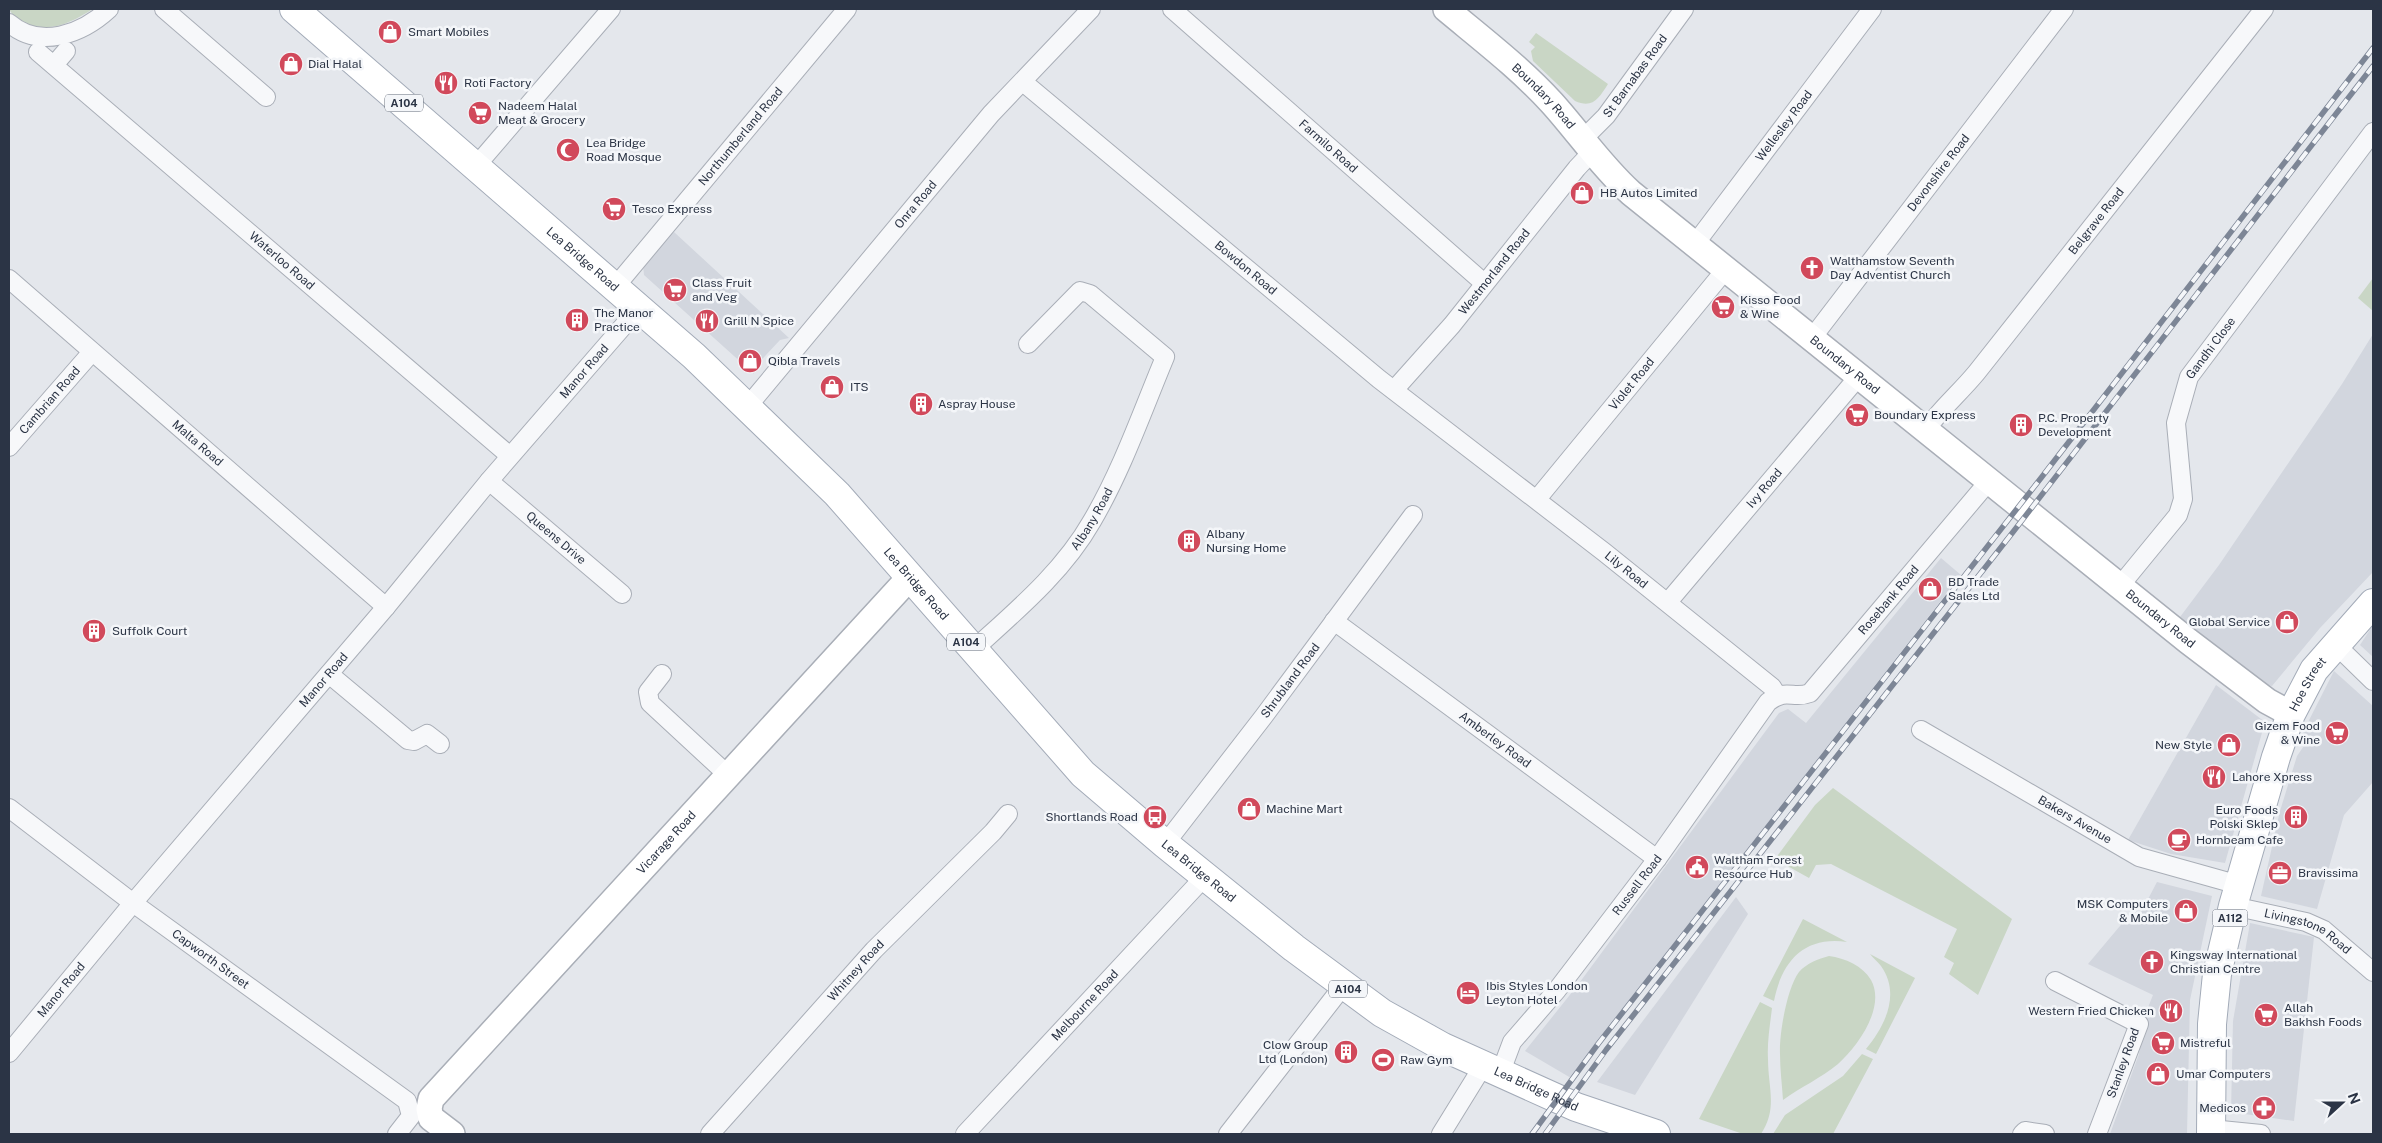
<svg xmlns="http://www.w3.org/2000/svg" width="2382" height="1143" viewBox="0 0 2382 1143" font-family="'Public Sans',sans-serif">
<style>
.built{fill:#d2d6de}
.green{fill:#c9d6c5}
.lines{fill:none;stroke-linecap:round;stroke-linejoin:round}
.street-casing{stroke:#a9aeb7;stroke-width:20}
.secondary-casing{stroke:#a9aeb7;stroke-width:28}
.primary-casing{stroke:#a3abb8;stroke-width:30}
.street{stroke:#f7f8fa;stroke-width:18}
.secondary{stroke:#fff;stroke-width:25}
.primary{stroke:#fff;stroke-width:28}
.rail-casing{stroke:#7d8696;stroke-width:5.5}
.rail{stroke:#f4f6f9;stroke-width:4;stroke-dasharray:11;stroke-linecap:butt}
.labels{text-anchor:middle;stroke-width:5;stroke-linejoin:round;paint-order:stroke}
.shield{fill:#f4f6f9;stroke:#676e7b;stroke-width:1}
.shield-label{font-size:11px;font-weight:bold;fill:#2b3445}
.poi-label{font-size:12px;fill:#2b3445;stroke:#f4f6f9;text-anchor:start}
.street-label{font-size:12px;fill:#2b3445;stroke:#f4f6f9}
</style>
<rect width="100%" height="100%" fill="#e4e7ec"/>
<g class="built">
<path d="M674 232 789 338 780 340 752 370 754 374 644 275 643 265Z"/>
<path d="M2373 334V572L2320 628 2272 686 2263 684 2180 617 2219 565 2342 384Z"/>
<path d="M1941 558 1961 575 1617 1016 1571 1078 1525 1051 1577 986 1779 713 1788 709 1806 723Z"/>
<path d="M2373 625V657L2360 645Z"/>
<path d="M2334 671 2373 706V782L2344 815 2317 909 2261 896 2280 811 2297 756 2308 740 2302 734Z"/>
<path d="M2216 685 2265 722 2225 863 2171 854 2128 840Z"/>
<path d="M2157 882 2212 896 2190 1000 2187 1134H2110L2139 1054 2143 1020 2153 995 2088 964 2125 920 2136 922Z"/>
<path d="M1736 897 1748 914 1635 1095 1597 1082Z"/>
<path d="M2250 923 2314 937 2294 1121 2231 1112 2233 1021Z"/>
</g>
<g class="green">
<path d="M9 9H93C73 21 55 32 30 25 21 22 13 17 9 9Z"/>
<path d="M1536 33 1608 84C1599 98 1593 109 1575 101L1533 61 1531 51 1535 47 1529 42Z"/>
<path d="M2373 278V311L2358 298Z"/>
<path d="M1833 788 2012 919 1978 995 1949 974 1954 963 1944 957 1957 929 1831 864 1816 865 1809 878 1775 859 1815 805Z"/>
<path d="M1803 919 1847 942C1804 936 1782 961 1774 1001L1763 996Z"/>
<path d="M1870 954 1915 978 1876 1054 1866 1049C1885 1026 1901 994 1881 966 1878 962 1873 958 1870 954Z"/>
<path d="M1829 956C1845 958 1863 966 1871 980 1886 1007 1858 1046 1838 1064 1821 1078 1801 1087 1783 1100 1782 1085 1780 1069 1780 1054 1779 1034 1787 988 1799 972 1807 963 1818 959 1829 956Z"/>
<path d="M1760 1002 1772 1008C1770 1025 1767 1042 1768 1059 1768 1088 1778 1108 1761 1134H1743L1699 1119Z"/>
<path d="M1862 1054 1873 1059 1833 1134H1773L1785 1115 1843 1076Z"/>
</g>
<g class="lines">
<g class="street-casing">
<g id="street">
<path d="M164 9 266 97"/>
<path id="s1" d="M1172 9 1484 283"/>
<path d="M9 23C40 50 82 34 109 9"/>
<path id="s2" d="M38 52 510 456"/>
<path d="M54 65 66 51"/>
<path id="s3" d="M1023 82 1379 379 1604 552 1772 687 1777 695"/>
<path id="s4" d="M1583 139 1606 116 1684 9"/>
<path d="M476 166 611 9"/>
<path id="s5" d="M1695 244 1872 9"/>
<path id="s6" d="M9 279 386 607"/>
<path id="s7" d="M615 287 847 9"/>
<path id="s8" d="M1812 338 2064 9"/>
<path id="s9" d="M1394 390 1452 325 1577 168 1593 151"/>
<path id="s10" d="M748 406 991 114 1091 9"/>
<path id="s11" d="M1925 431C1941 408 1959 394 1977 372L2264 9"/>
<path id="s12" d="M9 447 92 352"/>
<path id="s13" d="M489 481 622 594"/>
<path id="s14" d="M1537 499 1726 269"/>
<path id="s15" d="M2119 587 2178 515 2183 499 2176 423 2189 377 2373 132"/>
<path id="s16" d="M1668 602 1859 376"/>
<path id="s17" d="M1334 621 1657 859"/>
<path d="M2335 644 2373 681"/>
<path id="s18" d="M973 650C1016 611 1063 572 1092 521 1122 470 1142 412 1165 357L1090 294 1080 291 1028 344"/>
<path d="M329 674 408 740 414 741 427 734 440 744"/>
<path d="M662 674 648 692 650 703 729 776"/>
<path id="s19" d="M1921 730 2139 857 2239 885"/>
<path id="s20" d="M9 808 133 903 407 1101 411 1116 397 1134"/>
<path id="s21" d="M1165 844 1264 716 1413 515"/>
<path id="s22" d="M2233 906 2306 922 2324 930 2373 972"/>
<path d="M2055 981 2139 1024 2097 1134"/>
<path id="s23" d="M9 1053 133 903 386 607 489 481 639 308"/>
<path id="s24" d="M1500 1074 1512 1042 1557 990 1657 859 1768 702C1788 687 1792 700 1810 693L1989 481"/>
<path d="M2211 1129 2261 1134"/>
<path id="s25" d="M710 1134 874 950 993 832 1008 814"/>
<path id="s26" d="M965 1134 1196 886 1204 874"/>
<path d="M1228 1134 1343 986"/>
<path d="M1441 1134 1483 1066"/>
<path d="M2022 1134 2025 1131 2045 1134"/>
</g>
</g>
<g class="secondary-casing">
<g id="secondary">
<path id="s27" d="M1446 9C1482 39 1520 68 1552 103 1579 133 1601 166 1631 193L2188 641 2267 701 2291 714"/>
<path id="s28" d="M452 1134 431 1118 429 1109 431 1099 910 577"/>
</g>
</g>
<g class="primary-casing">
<g id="primary">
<path id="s29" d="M294 9 694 356 837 494 1083 774 1165 844 1294 948 1382 1013 1443 1047 1576 1107 1656 1134"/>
<path id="s30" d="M2211 1134 2212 1024 2217 974 2233 906 2276 757 2291 714 2314 670 2373 603"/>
</g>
</g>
<use href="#street" class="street"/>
<use href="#secondary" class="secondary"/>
<use href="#primary" class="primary"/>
<g class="rail-casing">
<g id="rail">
<path d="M1532 1134 1598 1044 2041 478 2373 48"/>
<path d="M1545 1134 1606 1050 2013 532 2373 66"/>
</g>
</g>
<use href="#rail" class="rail"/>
</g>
<defs>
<g id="shop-disc" transform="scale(1.25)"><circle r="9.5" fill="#d1495b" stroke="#f4f6f9"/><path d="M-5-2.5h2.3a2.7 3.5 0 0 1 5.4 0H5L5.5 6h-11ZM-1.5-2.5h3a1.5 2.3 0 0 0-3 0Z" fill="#fff"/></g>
<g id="restaurant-disc" transform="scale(1.25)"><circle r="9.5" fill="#d1495b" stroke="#f4f6f9"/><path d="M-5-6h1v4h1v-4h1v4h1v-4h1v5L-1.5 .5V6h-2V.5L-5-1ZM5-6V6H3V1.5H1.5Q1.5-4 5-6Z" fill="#fff"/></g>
<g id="supermarket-disc" transform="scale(1.25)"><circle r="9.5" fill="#d1495b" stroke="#f4f6f9"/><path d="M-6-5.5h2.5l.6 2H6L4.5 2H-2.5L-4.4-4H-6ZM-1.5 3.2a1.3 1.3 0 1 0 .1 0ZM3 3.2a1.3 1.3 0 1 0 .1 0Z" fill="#fff"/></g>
<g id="mosque-disc" transform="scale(1.25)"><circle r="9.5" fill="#d1495b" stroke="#f4f6f9"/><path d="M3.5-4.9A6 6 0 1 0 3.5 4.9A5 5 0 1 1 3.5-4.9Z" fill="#fff"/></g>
<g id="church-disc" transform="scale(1.25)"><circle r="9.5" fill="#d1495b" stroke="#f4f6f9"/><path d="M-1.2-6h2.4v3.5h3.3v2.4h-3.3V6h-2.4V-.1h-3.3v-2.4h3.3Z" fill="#fff"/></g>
<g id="building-disc" transform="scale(1.25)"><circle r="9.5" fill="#d1495b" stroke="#f4f6f9"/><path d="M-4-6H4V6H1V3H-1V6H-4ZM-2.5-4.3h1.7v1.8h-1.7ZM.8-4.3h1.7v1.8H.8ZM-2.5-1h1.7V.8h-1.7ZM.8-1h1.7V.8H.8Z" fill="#fff"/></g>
<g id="bus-disc" transform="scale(1.25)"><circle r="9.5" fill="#d1495b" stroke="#f4f6f9"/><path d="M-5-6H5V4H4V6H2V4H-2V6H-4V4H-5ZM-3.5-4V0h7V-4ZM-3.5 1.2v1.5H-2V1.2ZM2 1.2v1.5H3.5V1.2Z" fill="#fff"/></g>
<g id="cafe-disc" transform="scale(1.25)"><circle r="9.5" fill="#d1495b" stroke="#f4f6f9"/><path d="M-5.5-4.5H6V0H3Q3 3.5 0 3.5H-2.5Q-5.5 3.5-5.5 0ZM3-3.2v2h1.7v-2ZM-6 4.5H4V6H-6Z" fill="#fff"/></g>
<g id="civic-disc" transform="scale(1.25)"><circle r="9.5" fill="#d1495b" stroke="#f4f6f9"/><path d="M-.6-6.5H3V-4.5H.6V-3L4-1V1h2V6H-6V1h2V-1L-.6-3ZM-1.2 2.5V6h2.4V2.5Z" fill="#fff"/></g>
<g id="office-disc" transform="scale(1.25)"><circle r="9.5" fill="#d1495b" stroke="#f4f6f9"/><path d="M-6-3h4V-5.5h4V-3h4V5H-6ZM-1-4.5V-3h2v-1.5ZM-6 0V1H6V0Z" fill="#fff"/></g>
<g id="hotel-disc" transform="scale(1.25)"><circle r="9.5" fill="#d1495b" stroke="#f4f6f9"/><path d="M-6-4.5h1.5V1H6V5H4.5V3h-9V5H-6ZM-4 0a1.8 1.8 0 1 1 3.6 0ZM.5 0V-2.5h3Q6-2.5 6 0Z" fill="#fff"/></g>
<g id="stadium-disc" transform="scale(1.25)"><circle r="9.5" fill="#d1495b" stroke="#f4f6f9"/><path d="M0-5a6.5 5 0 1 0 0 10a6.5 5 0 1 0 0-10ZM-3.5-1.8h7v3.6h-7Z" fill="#fff"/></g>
<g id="pharmacy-disc" transform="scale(1.25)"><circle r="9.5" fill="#d1495b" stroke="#f4f6f9"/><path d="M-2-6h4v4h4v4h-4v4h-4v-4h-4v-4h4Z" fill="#fff"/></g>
</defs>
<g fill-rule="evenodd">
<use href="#shop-disc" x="390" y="32"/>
<use href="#shop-disc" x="291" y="64"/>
<use href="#restaurant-disc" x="446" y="83"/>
<use href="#supermarket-disc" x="480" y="113"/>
<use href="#mosque-disc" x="568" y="150"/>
<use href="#shop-disc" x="1582" y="193"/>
<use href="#supermarket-disc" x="614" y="209"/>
<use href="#church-disc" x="1812" y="268"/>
<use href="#supermarket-disc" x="675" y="290"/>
<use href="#supermarket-disc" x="1723" y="307"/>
<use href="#building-disc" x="577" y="320"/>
<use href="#restaurant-disc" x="707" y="321"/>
<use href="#shop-disc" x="750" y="361"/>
<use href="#shop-disc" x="832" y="387"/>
<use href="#building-disc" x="921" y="404"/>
<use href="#supermarket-disc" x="1857" y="415"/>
<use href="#building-disc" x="2021" y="425"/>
<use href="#building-disc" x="1189" y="541"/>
<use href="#shop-disc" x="1930" y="589"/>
<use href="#shop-disc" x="2287" y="622"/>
<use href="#building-disc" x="94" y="631"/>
<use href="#supermarket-disc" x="2337" y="733"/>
<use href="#shop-disc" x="2229" y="745"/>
<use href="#restaurant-disc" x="2214" y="777"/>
<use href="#shop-disc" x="1249" y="809"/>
<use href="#bus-disc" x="1155" y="817"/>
<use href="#building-disc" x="2296" y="817"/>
<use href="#cafe-disc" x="2179" y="840"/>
<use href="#civic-disc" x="1697" y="867"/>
<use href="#office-disc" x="2280" y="873"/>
<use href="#shop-disc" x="2186" y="911"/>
<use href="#church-disc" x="2152" y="962"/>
<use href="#hotel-disc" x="1468" y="993"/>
<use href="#restaurant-disc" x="2171" y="1011"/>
<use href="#supermarket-disc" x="2266" y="1015"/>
<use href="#supermarket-disc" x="2163" y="1043"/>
<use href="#building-disc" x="1346" y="1052"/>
<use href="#stadium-disc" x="1383" y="1060"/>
<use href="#shop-disc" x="2158" y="1074"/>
<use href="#pharmacy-disc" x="2264" y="1108"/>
</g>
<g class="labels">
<g class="shield">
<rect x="385" y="94.5" width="38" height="17" rx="4"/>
<rect x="947" y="633.5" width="38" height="17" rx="4"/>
<rect x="2212.5" y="909.5" width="35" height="17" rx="4"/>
<rect x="1329" y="980.5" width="38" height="17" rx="4"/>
</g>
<g class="shield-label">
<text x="404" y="107">A104</text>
<text x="966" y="646">A104</text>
<text x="2230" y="922">A112</text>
<text x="1348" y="993">A104</text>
</g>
<g class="poi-label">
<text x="408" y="36">Smart Mobiles</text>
<text x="308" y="68">Dial Halal</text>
<text x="464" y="87">Roti Factory</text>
<text x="498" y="110">Nadeem Halal<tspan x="498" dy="14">Meat &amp; Grocery</tspan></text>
<text x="586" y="147">Lea Bridge<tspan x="586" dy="14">Road Mosque</tspan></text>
<text x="1600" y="197">HB Autos Limited</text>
<text x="632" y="213">Tesco Express</text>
<text x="1830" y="265">Walthamstow Seventh<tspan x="1830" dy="14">Day Adventist Church</tspan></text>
<text x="692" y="287">Class Fruit<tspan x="692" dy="14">and Veg</tspan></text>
<text x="1740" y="304">Kisso Food<tspan x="1740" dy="14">&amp; Wine</tspan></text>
<text x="594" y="317">The Manor<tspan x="594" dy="14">Practice</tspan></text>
<text x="724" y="325">Grill N Spice</text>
<text x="768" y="365">Qibla Travels</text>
<text x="850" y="391">ITS</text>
<text x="938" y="408">Aspray House</text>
<text x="1874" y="419">Boundary Express</text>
<text x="2038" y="422">P.C. Property<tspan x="2038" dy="14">Development</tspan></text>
<text x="1206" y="538">Albany<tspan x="1206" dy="14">Nursing Home</tspan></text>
<text x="1948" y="586">BD Trade<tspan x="1948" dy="14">Sales Ltd</tspan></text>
<text x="2270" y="626" text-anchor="end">Global Service</text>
<text x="112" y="635">Suffolk Court</text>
<text x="2320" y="730" text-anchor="end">Gizem Food<tspan x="2320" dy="14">&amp; Wine</tspan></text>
<text x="2212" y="749" text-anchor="end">New Style</text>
<text x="2232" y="781">Lahore Xpress</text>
<text x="1266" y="813">Machine Mart</text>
<text x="2278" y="814" text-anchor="end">Euro Foods<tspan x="2278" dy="14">Polski Sklep</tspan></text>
<text x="1138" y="821" text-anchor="end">Shortlands Road</text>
<text x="2196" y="844">Hornbeam Cafe</text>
<text x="1714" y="864">Waltham Forest<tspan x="1714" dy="14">Resource Hub</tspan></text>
<text x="2298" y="877">Bravissima</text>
<text x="2168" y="908" text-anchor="end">MSK Computers<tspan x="2168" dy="14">&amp; Mobile</tspan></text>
<text x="2170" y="959">Kingsway International<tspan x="2170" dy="14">Christian Centre</tspan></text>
<text x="1486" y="990">Ibis Styles London<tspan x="1486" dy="14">Leyton Hotel</tspan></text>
<text x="2284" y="1012">Allah<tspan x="2284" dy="14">Bakhsh Foods</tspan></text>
<text x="2154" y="1015" text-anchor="end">Western Fried Chicken</text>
<text x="2180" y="1047">Mistreful</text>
<text x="1328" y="1049" text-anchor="end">Clow Group<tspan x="1328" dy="14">Ltd (London)</tspan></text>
<text x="1400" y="1064">Raw Gym</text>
<text x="2176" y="1078">Umar Computers</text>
<text x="2246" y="1112" text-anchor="end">Medicos</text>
</g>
<g class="street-label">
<text dy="4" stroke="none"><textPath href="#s4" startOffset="82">St Barnabas Road</textPath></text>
<text dy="4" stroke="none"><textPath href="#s27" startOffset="131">Boundary Road</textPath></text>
<text dy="4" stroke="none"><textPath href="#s5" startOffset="148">Wellesley Road</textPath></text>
<text dy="4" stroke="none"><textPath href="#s7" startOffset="196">Northumberland Road</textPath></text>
<text dy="4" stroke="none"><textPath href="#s1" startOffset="208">Farmilo Road</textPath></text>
<text dy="4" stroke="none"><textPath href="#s8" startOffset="208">Devonshire Road</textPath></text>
<text dy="4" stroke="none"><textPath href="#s10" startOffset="262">Onra Road</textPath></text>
<text dy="4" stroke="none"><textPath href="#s11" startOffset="271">Belgrave Road</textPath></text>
<text dy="4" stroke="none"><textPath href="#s29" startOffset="382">Lea Bridge Road</textPath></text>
<text dy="4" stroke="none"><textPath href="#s2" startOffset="321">Waterloo Road</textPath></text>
<text dy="4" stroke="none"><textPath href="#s3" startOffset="290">Bowdon Road</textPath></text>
<text dy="4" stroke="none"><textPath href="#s9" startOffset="155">Westmorland Road</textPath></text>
<text dy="4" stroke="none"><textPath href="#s15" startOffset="270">Gandhi Close</textPath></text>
<text dy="4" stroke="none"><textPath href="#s27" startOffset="536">Boundary Road</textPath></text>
<text dy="4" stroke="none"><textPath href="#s23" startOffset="892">Manor Road</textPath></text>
<text dy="4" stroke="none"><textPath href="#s14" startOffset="149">Violet Road</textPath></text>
<text dy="4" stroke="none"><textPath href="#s12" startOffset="62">Cambrian Road</textPath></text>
<text dy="4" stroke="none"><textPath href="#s6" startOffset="250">Malta Road</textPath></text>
<text dy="4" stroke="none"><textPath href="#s16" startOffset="149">Ivy Road</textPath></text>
<text dy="4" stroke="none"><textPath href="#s18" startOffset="178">Albany Road</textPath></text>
<text dy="4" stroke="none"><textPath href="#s13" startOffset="88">Queens Drive</textPath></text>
<text dy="4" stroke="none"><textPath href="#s3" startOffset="776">Lily Road</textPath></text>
<text dy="4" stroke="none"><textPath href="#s29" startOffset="848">Lea Bridge Road</textPath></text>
<text dy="4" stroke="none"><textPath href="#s24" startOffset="626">Rosebank Road</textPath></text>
<text dy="4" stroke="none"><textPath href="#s27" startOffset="941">Boundary Road</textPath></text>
<text dy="4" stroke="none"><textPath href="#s23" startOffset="488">Manor Road</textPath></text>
<text dy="4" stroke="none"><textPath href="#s21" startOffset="206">Shrubland Road</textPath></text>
<text dy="4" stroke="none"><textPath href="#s30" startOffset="465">Hoe Street</textPath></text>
<text dy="4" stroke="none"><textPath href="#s17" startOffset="200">Amberley Road</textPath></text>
<text dy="4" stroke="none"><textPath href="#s19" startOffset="178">Bakers Avenue</textPath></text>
<text dy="4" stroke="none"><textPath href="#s28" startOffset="394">Vicarage Road</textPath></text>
<text dy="4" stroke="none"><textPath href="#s29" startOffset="1252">Lea Bridge Road</textPath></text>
<text dy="4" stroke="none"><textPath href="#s24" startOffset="235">Russell Road</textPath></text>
<text dy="4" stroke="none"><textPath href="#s22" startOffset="80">Livingstone Road</textPath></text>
<text dy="4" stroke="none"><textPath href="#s20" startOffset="252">Capworth Street</textPath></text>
<text dy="4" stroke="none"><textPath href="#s25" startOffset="219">Whitney Road</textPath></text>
<text dy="4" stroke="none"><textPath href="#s23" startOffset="82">Manor Road</textPath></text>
<text dy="4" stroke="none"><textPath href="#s26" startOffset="176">Melbourne Road</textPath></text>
<text transform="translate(2123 1063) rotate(-70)" y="4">Stanley Road</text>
<text dy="4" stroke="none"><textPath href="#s29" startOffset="1656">Lea Bridge Road</textPath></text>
</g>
</g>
<rect width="2382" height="1143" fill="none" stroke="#2b3445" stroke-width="20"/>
<g transform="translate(2342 1103) rotate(69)" stroke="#f4f6f9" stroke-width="4" paint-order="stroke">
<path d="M0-4L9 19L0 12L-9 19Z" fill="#2b3445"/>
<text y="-8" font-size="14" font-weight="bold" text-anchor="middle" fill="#2b3445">N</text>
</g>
</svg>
